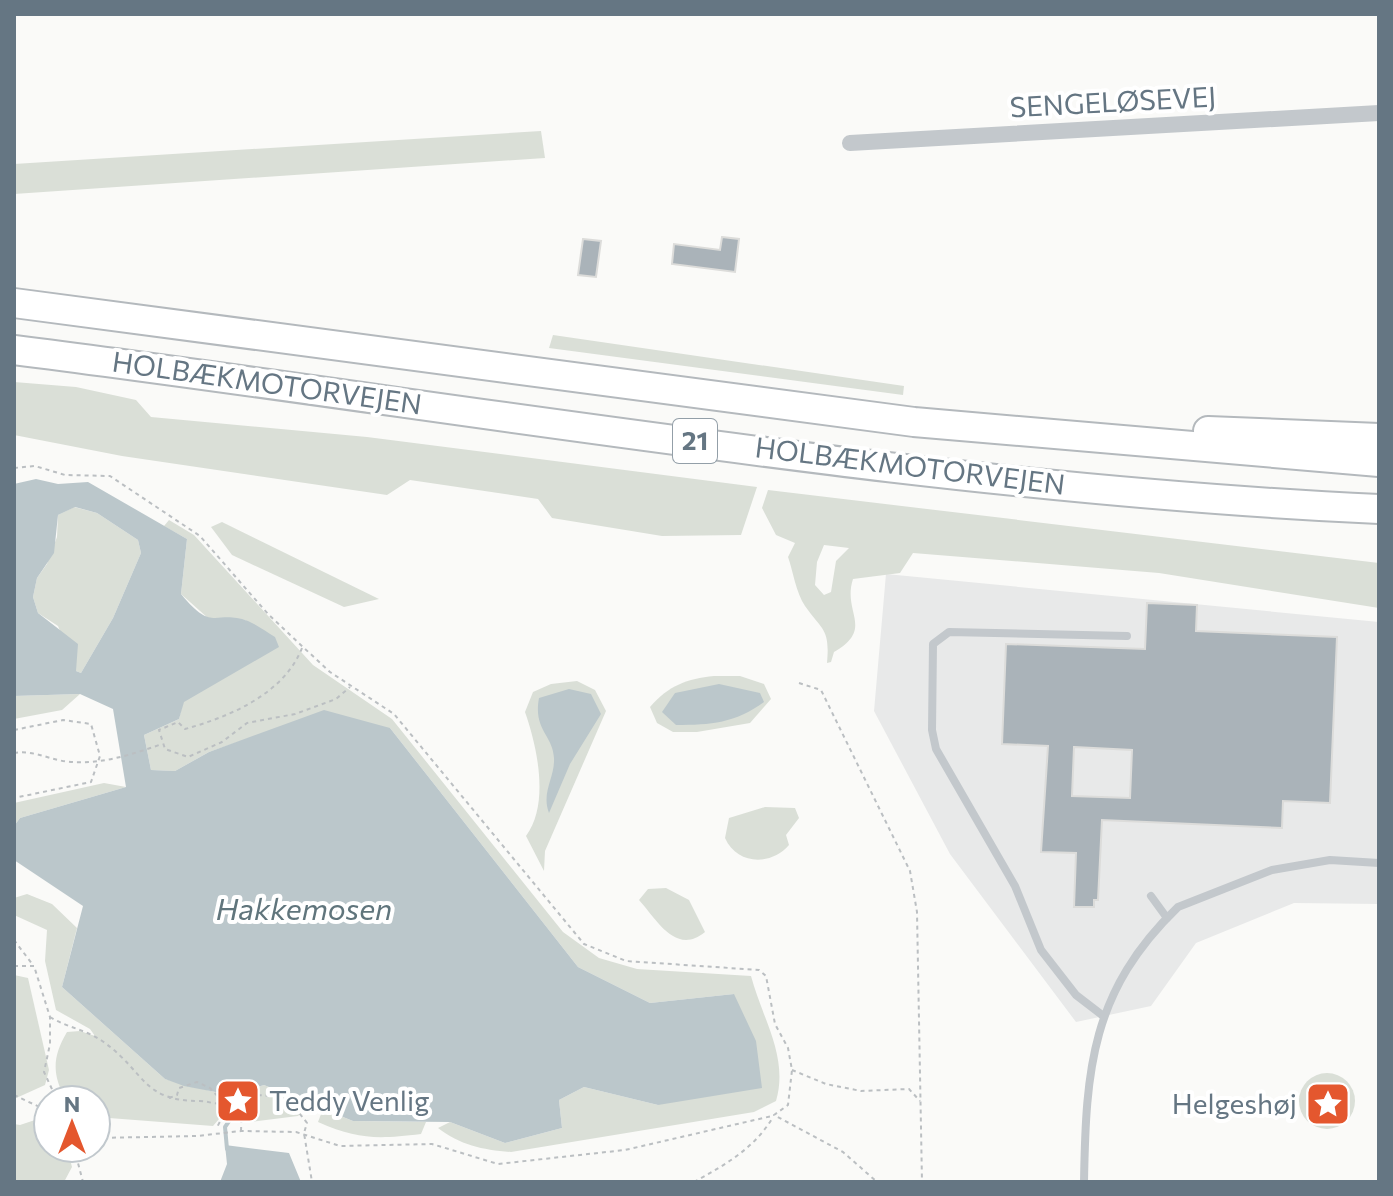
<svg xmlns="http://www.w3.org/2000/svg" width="1393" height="1196" viewBox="0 0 1393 1196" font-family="Commissioner,sans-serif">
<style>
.built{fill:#e8e9e9}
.green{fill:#dadfd7;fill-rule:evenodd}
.water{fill:#bbc7cb;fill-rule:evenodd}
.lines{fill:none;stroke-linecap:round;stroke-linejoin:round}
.stream{stroke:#bbc7cb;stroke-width:4}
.building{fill:#aab3b9;stroke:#dcdcda;stroke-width:2;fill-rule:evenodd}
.highway-casing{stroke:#b4b9bd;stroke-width:32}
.path{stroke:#bbbfc2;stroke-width:2;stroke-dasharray:4 4;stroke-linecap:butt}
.lane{stroke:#c3c8cc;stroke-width:8}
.street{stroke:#c3c8cc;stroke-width:16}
.highway{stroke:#fff;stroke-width:28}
.labels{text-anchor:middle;stroke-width:8;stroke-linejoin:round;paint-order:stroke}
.shield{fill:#fff;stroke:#939fa8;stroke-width:2}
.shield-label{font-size:26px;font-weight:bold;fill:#657683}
.street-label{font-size:28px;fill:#657683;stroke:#fff}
.poi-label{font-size:28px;fill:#657683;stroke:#fff;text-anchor:start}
.water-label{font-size:30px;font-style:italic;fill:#60757c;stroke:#fff}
</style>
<rect width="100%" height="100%" fill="#fafaf8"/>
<path class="built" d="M886 574 1379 622V904L1294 903 1196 943 1151 1006 1076 1022 950 854 874 711Z"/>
<g class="green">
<path d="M541 131 545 158 14 194V164Z"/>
<path d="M553 335 904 386 903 395 549 348Z"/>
<path d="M14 382 76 387 136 400 151 417 367 437 757 487 741 535 662 536 552 518 538 499 410 480 387 495 122 456 14 435Z"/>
<path d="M768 490 1379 563V608L1159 573 913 553 900 573 853 579C842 613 875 628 834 652L831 662 827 663C830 629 823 631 805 606 796 593 793 571 788 557L795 543 776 535 762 508ZM824 545 849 548 836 561 831 592 824 595 815 585 817 562Z"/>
<path d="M74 507 97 513 138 540 141 553 113 618 81 673 76 671 58 626 38 613 33 597 37 578 47 564 57 537 58 515Z"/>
<path d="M169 520 194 535 313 665 392 719 563 932 599 958 637 969 751 976C762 1018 789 1057 776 1101L754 1112 511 1152C483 1150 460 1145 438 1128L450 1122 505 1143 562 1128 559 1100 584 1087 658 1105 734 994 650 1003 578 967 390 728 264 733 209 752 175 771 151 770 144 735 179 719 183 702 226 674 246 620 209 619 181 594 187 539 164 526Z"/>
<path d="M222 522 379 599 344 607 232 555 211 527Z"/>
<path d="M714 676H740L764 684 771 699 750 723 697 732H673L657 723 650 707C669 685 687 679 714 676Z"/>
<path d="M577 681 595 690 606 711 545 851 544 871 526 836C550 804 537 746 525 712L533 692 551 684Z"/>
<path d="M80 694 62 710 14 719V696Z"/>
<path d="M104 783 126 787 20 818 14 826V803Z"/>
<path d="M765 807 795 808 799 818 786 835 789 845C771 866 737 865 725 838L729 818Z"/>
<path d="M666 888 689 900 705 932C676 956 657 920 639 900L648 889Z"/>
<path d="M27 894 52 904 77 928 62 987 165 1079 222 1094 219 1119 213 1126 96 1117V1100H66C52 1075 52 1057 67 1032L80 1031 95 1036 90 1029 56 1010 45 961 47 930 14 915V898Z"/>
<path d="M14 975 28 978 49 1070 45 1085 14 1099Z"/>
<circle cx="1327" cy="1101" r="28"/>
<path d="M264 1085 311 1104 298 1116 250 1122 242 1113 238 1093Z"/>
<path d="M323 1109 353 1121 426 1122 421 1134C378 1139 359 1140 318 1122Z"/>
<path d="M41 1118 48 1121V1148H67L72 1167 64 1182H14V1124L20 1125Z"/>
</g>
<g class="water">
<path d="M36 479 58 484 88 482 187 539 181 594C214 634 214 609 248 621 257 625 267 632 275 637L279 647 184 702 179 719 144 735 151 770 175 771 209 752 324 710 390 728 578 967 650 1003 734 994 756 1041 762 1088 658 1105 584 1087 559 1100 562 1128 505 1143 450 1122 353 1121 264 1085 231 1095 184 1086 165 1079 62 987 83 906 14 860V826L20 818 126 787 113 709 80 694 14 696V484ZM75 507 97 513 138 540 141 553 113 618 81 673 76 671 78 644 38 613 33 597 37 578 54 553 58 515Z"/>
<path d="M719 684 760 693 764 702C735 723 711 725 676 725L662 712 675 693Z"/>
<path d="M569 689 591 694 601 714 570 764 549 813C541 792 555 778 554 758 553 735 533 730 539 698Z"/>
<path d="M225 1145 289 1153 301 1182H220L227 1164Z"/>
</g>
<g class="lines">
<path class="stream" d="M227 1149 225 1127 234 1114 231 1094"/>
</g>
<g class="building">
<path d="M722 237 739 239 735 272 672 264 674 244 720 250Z"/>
<path d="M583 239 601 241 596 277 578 275Z"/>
<path d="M1147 603 1197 605 1196 631 1337 637 1330 803 1283 801 1282 828 1102 820 1098 900H1094V907H1074L1076 853 1041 852 1048 746 1002 744 1006 644 1145 649ZM1074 747 1132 750 1130 798 1072 796Z"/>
</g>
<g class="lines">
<g class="highway-casing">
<g id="highway">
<path d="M14 303 914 422 1379 462"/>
<path d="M14 350C468 407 922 488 1379 509"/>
<path d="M1208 431 1379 438"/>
</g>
</g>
<g class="path">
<path d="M14 468 35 466 65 475 110 476 200 536 268 614 303 647 330 672 394 714 584 944 626 961 759 970 766 976 775 1024 788 1048 792 1070 788 1105 774 1115 843 1152 877 1182"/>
<path d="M302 648C284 694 229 717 185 729L178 722 159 730 165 749 188 757 222 742 247 723 295 714 336 699 350 687"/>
<path d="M799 683 821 690 910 871 917 912 922 1182"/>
<path d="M14 730 63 720 91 724 100 756 91 782 14 798"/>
<path d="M14 753C32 750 46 758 63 761 98 766 130 755 162 744"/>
<path d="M14 940 33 965"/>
<path d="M14 966H34L50 1017V1044L44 1072 57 1100"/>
<path d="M50 1017C68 1028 88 1030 105 1043 146 1073 142 1101 200 1101 208 1101 215 1105 224 1103L228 1107 216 1129"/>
<path d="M792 1070 826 1084 861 1091 909 1089 920 1101"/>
<path d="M14 1095 48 1111"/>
<path d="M169 1098 177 1095 179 1088 197 1082 210 1088 224 1103 237 1095 243 1097"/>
<path d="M241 1131 242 1101 246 1096C275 1093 289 1098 307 1123L304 1133 312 1182"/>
<path d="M96 1138 197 1136 241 1131 296 1132 340 1146 432 1144 498 1164 625 1150 772 1116"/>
<path d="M74 1148 83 1182"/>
<path d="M694 1182C725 1165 755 1148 773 1117"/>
</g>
<g class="lane">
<path d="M1151 896 1167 918"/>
<path d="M1102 1015 1076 995 1041 950 1015 886 936 749 932 730 933 644 949 632 1127 636"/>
<path d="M1084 1182C1086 1069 1091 991 1178 907L1272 870 1330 860 1379 863"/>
</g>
<path class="street" d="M850 143 1379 113"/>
<use href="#highway" class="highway"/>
</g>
<defs>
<g id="sight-square" transform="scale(2.3)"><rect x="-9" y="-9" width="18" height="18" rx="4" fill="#e4572e" stroke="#fff"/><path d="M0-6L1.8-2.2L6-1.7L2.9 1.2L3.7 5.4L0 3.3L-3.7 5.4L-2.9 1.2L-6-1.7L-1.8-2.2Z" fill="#fff"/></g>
</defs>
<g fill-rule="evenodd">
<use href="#sight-square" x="238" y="1101"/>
<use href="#sight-square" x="1328" y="1104"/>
</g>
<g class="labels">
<rect class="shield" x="673" y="419" width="44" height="44" rx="6"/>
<g class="shield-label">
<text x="695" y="450">21</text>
</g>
<g class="street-label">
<text transform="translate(1113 102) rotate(-3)" y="10">SENGELØSEVEJ</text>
<text transform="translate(267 383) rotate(8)" y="10">HOLBÆKMOTORVEJEN</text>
<text transform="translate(910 466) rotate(7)" y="10">HOLBÆKMOTORVEJEN</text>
</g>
<g class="poi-label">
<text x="269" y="1111">Teddy Venlig</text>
<text x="1297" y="1114" text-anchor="end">Helgeshøj</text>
</g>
<g class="water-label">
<text x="304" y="920">Hakkemosen</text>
</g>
</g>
<rect width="1393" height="1196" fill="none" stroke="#657683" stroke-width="32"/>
<g transform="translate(72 1124)"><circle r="38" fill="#ffffff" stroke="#c1c8cd" stroke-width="2"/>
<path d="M0-6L14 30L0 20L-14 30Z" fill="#e4572e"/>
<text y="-12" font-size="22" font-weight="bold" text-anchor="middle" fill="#657683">N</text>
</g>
</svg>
